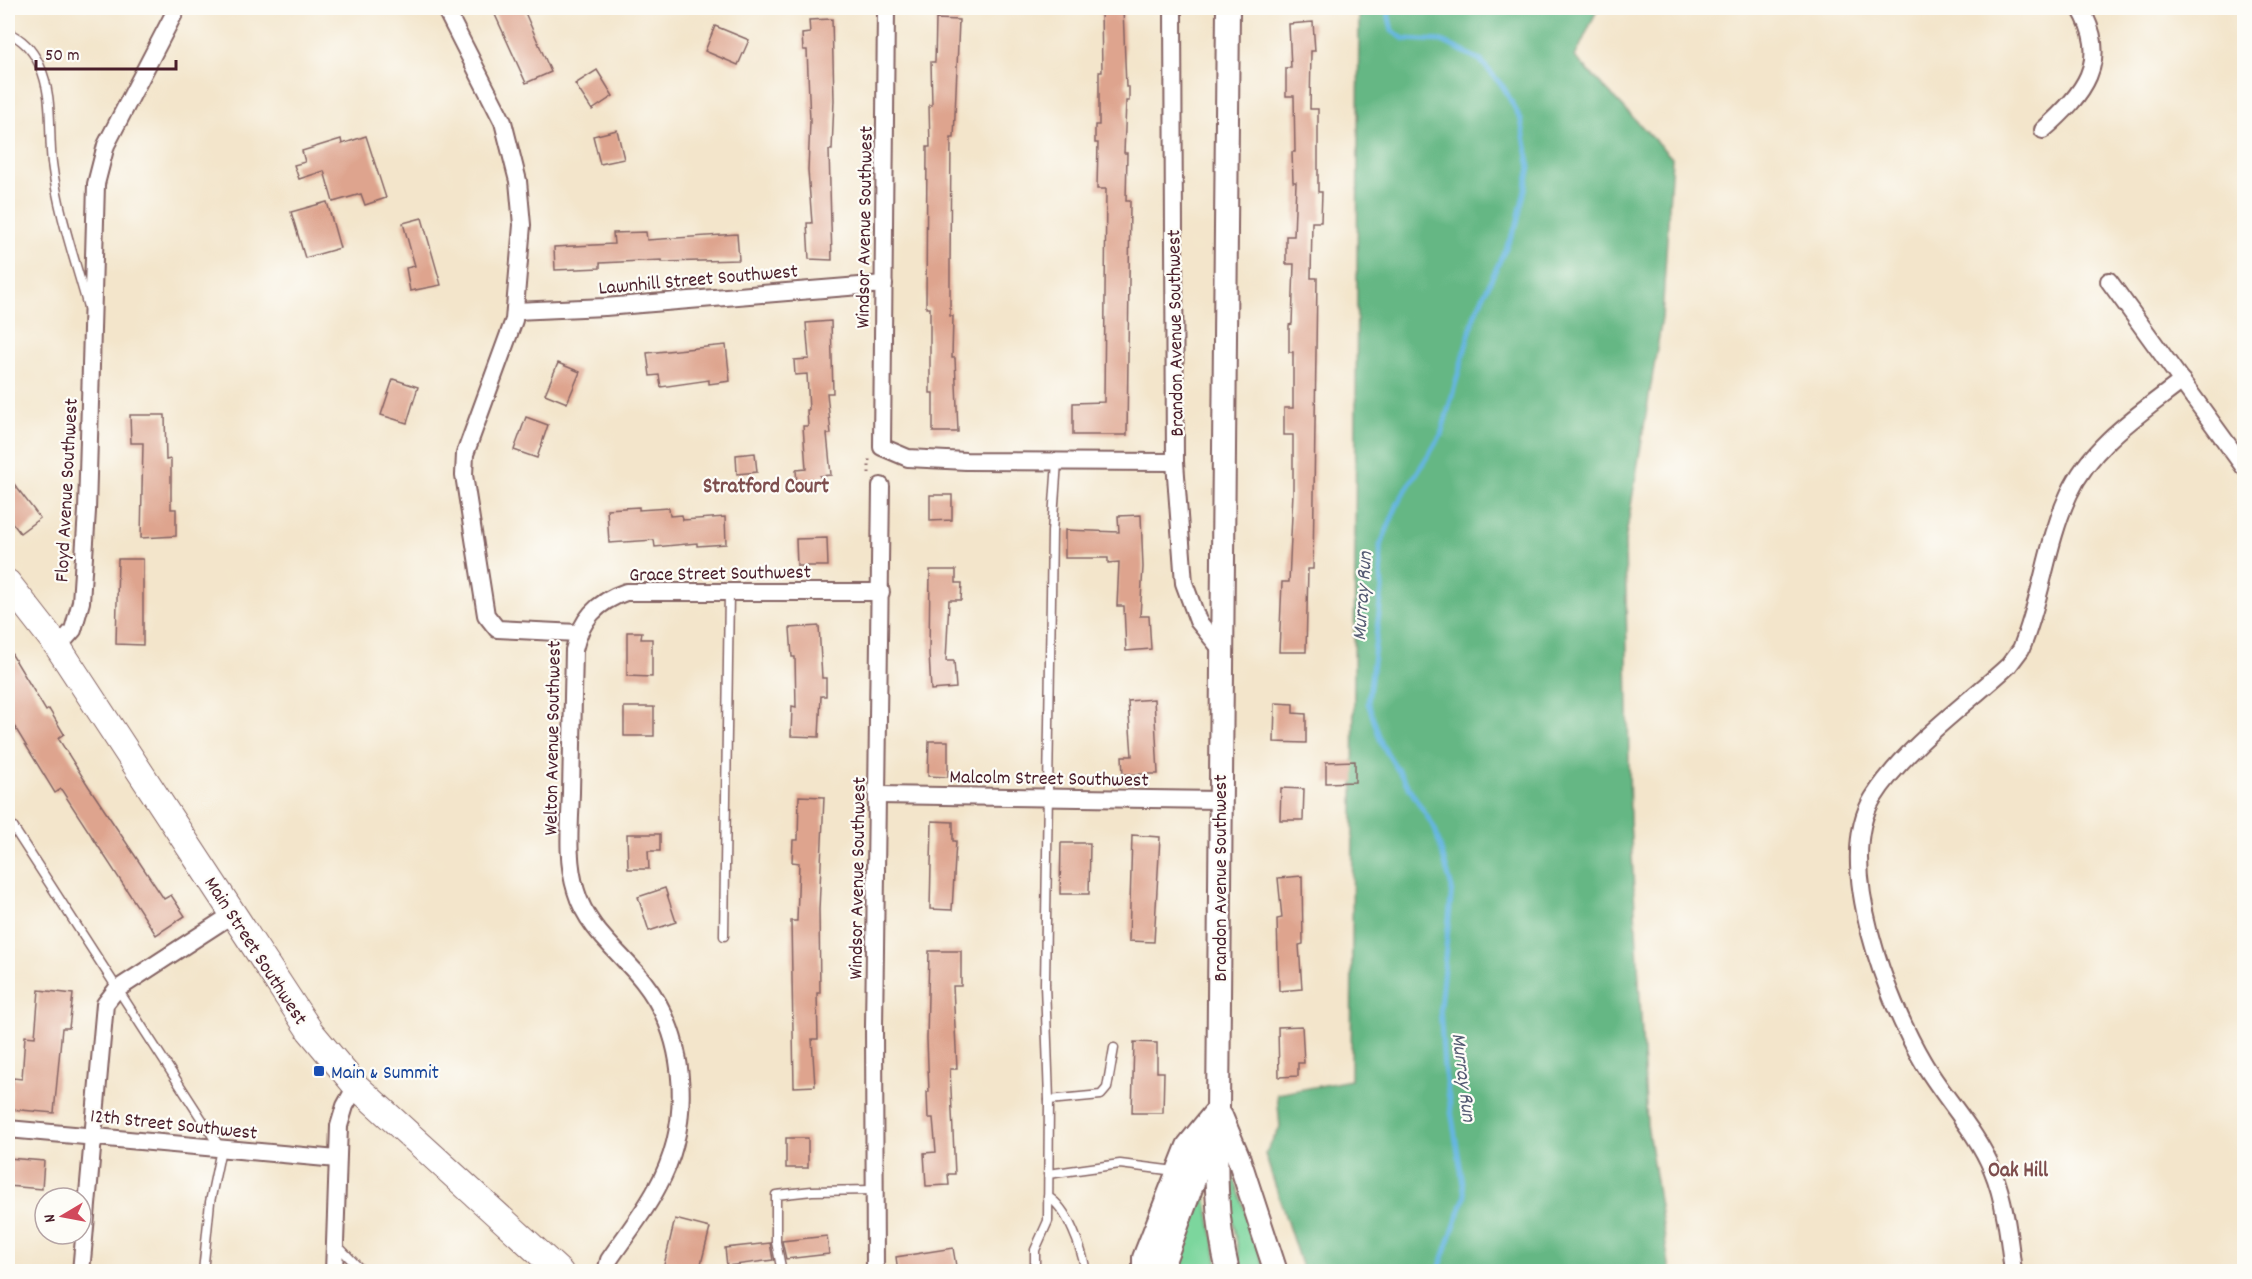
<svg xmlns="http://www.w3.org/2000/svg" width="2252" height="1279" viewBox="0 0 2252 1279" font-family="Dekko,sans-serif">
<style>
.green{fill:#7cd69d;stroke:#637a64;stroke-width:1.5}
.forest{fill:#65b784;stroke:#586b58;stroke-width:1.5}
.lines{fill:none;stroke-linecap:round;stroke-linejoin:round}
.stream{stroke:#65b6e0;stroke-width:5}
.building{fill:#dea48e}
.lane-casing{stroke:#856463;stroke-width:11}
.street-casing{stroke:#856463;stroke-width:20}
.secondary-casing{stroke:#856463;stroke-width:26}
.primary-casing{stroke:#856463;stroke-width:28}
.path{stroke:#856463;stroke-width:3;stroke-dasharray:1.5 4.5;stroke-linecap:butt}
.lane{stroke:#fff;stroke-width:8}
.street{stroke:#fff;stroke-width:16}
.secondary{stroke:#fff;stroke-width:22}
.primary{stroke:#fff;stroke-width:26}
.transit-dot{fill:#1a4fb4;stroke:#fdfcf7;stroke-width:2}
.labels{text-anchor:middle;stroke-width:4.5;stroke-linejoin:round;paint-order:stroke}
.street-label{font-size:20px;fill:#4a1f2b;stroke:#fdfcf7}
.transit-label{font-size:20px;fill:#164399;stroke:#fdfcf7;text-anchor:start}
.neighbourhood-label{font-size:21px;font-weight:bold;fill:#7e4e4e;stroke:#fdfcf7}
.water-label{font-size:21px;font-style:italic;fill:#555b73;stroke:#fdfcf7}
</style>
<rect width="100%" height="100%" fill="#fdfcf7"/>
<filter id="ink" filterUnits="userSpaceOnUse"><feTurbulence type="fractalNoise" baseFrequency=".0167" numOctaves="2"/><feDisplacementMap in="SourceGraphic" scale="12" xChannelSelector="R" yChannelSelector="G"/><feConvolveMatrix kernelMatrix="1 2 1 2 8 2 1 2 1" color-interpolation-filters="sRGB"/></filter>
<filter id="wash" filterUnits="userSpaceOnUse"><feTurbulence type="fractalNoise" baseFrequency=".008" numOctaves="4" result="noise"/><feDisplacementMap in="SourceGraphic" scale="24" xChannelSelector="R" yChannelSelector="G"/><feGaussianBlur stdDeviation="1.35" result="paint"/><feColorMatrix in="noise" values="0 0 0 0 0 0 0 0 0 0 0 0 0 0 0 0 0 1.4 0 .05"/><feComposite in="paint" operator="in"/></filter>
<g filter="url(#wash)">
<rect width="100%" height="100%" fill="#f3e5cb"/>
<g class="green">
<path d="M1226 1155 1266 1271H1242L1227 1188Z"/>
<path d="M1204 1183 1219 1271H1171Z"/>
</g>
<path class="forest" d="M1359 8H1598L1575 57 1672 158 1662 318 1625 542 1630 820 1647 1124 1670 1271H1303L1265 1154 1280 1127 1277 1094 1351 1080Z"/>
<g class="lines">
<path class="stream" d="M1387 8 1392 31 1404 39 1442 41 1480 60 1504 88 1521 120 1530 168 1517 224 1475 314 1441 435 1399 501 1380 546 1382 589 1368 703 1382 745 1435 829 1452 888 1440 1007 1444 1068 1465 1196 1438 1272"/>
</g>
<g id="blocks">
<g class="building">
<path d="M492 8H523L551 72 526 83Z"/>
<path d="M1101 8H1123L1126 87H1129V101H1126L1124 153H1127L1126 201H1130L1127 435H1073V403L1104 402 1106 189H1097L1098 143H1095V125H1099V72H1102Z"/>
<path d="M832 19 834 100 832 150H829L832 260 809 259 807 223H812L808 170 810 121 807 50H803L802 34 810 33 809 20Z"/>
<path d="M936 19 959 20 954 138H951L950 265V316H953L952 358H955L958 432H933V393H930V308H926L927 147H930L929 105H932L931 62H935Z"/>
<path d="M1313 22 1315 51H1311L1310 109H1318V192H1322L1321 222H1312L1311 278H1317L1313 569H1308L1306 652H1279L1282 582H1289L1293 492V435H1284V408H1293V352H1289V325L1292 324 1294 264H1286V236H1294L1296 182H1293L1292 152H1295L1294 96H1286V68H1291L1289 24Z"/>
<path d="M715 26 749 40 738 65 705 51Z"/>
<path d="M597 70 613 96 592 110 575 84Z"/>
<path d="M617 130 624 159 600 164 593 136Z"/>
<path d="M366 136 386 198 365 205 361 194 333 202 324 171 299 179 294 165 305 162 302 151 341 139 342 144Z"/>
<path d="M327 202 340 248 305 258 291 212Z"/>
<path d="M422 218 441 285 410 291 406 268 415 266 403 223Z"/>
<path d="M646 232 647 240 737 234 739 260 662 262V260L600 263V268L555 270 554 247 614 244 613 233Z"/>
<path d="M831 321 833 393H827L831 434H827L831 475 820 476 821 483 797 485 796 470 806 469 803 426H808L807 410H809L807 374 795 375 794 360 809 359 806 323Z"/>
<path d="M726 345 730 381 709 384V380L661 387 659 375 650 376 647 353Z"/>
<path d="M558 363 580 372 567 403 545 394Z"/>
<path d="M393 379 418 387 407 423 381 415Z"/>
<path d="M130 415H165L166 460 171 459V509H176V536L141 538 143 443H131Z"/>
<path d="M526 417 548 425 537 458 514 450Z"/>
<path d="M755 453 757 472 737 474 736 455Z"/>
<path d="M8 476 40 518 20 533 8 517Z"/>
<path d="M930 495H952V520L930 521Z"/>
<path d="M639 507V510L669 508 670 516 682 515 683 520 725 517 726 544 697 546V543L655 547 654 540 609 543 607 509Z"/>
<path d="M1141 515 1143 567 1140 616H1149L1151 649 1126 651 1124 606H1117L1119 562 1108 563V558H1065V530L1119 532 1118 516Z"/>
<path d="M827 538 828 566H797L796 539Z"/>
<path d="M118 559H143V645L116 644Z"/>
<path d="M930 570H956V583H962L961 600H949L946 661H954L956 688 931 690 929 654Z"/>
<path d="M819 626 822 678H826V696H821L819 737 791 736 792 706 796 707 795 657H792L790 628Z"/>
<path d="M627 632H642L641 639H652V677L627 676Z"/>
<path d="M8 648 46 711 49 709 64 734 58 738 89 787 164 899 171 895 185 916 156 935 61 789 55 793 8 716Z"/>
<path d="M1154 699 1158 774H1123L1122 756H1132L1128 701Z"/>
<path d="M1275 703 1293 704V713L1306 714V743L1274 742Z"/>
<rect x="624" y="707" width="30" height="29"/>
<path d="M929 741H948V777L928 776Z"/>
<path d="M1355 761V782L1326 783V762Z"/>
<path d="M1281 788 1304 789 1303 820H1280Z"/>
<path d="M799 796 824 797 819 910 820 993H817L818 1039H812L815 1086 794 1087 791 921H797L799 863 792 862 793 840H798Z"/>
<path d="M932 821 953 822V841H956L952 910 930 909Z"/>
<path d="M627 834H660V851H648L649 869H628Z"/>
<path d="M1132 835 1160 837 1154 942 1129 941Z"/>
<path d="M1061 843H1090L1089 894H1060Z"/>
<path d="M1302 876 1303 944 1299 945 1302 989 1279 991 1277 919 1282 918 1278 878Z"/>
<path d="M665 888 676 922 649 931 638 897Z"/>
<path d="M929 951H961V986H953L957 1069H950L955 1174H948L949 1185 926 1186 924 1153 936 1152 933 1118H928L927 1092H929L927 1039Z"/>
<path d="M39 990 73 994 69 1028H62L54 1113 10 1109 13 1078 22 1079 25 1036 35 1037Z"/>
<path d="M1302 1026 1304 1063H1298V1076L1279 1077 1278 1027Z"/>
<path d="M1134 1042 1157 1043V1072H1164L1163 1113H1132Z"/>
<rect x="786" y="1138" width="22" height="30"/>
<path d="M8 1158 44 1161 42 1189 8 1186Z"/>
<path d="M675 1219 710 1228 699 1272 663 1269Z"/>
<path d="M827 1236 829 1254 786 1259 782 1241Z"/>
<path d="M770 1243 773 1260 727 1266 725 1248Z"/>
<path d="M953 1248 957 1272H898L896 1257Z"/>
</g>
</g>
</g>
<g filter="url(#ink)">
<use href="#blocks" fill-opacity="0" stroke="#856463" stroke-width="1.5"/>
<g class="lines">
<g class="lane-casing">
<g id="lane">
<path d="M8 33C23 39 32 49 39 64 54 97 48 129 52 163 58 212 75 260 88 307"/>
<path d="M8 820 13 827 8 837"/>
<path d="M13 827 221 1149 210 1202 203 1272"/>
<path d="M724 936 729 592"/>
<path d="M1049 1100 1101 1095 1107 1088 1114 1048"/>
<path d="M1048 1174 1120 1164 1175 1171"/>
<path d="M1048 1197C1068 1208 1082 1250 1086 1272"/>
<path d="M337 1245 363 1272"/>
<path d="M782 1272 776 1242V1195L812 1191 875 1190"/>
<path d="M1035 1272V1250L1048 1221 1049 1100 1045 984 1052 532 1057 462"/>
</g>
</g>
<g class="street-casing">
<g id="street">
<path d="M445 8 503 122 518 181 522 225 514 320 465 454 464 475 486 615 497 629 578 633"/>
<path d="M886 8 882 447 908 458 966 461 1175 462"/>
<path d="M1173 8 1175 462 1184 583 1198 621 1220 648"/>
<path d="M2043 130C2083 95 2112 61 2080 8"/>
<path d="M2109 281 2244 467"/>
<path d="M515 311 605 307 884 284"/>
<path d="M58 647 73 630 81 602 87 511 96 184 106 145 177 8"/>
<path d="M878 795 1220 800"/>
<path d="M8 1129 337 1159"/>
<path d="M81 1272 105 1004 116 990 233 914"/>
<path d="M334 1272 339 1126 345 1106 356 1086"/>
<path d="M606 1272 609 1260C625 1236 644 1213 657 1188 692 1125 689 1039 643 981 620 952 587 929 576 891 566 860 570 824 571 792 572 745 573 698 574 650 581 620 596 602 626 592H881"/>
<path d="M875 1272 874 1027 881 486"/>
<path d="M2013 1272C2009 1238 2005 1200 1992 1169 1976 1130 1944 1098 1923 1062 1888 1003 1833 863 1873 798 1905 747 1965 706 2009 665L2021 649C2042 599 2046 543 2069 494 2091 445 2141 413 2182 381"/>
</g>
</g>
<g class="secondary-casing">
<g id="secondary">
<path d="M1228 8 1218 1109C1215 1164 1215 1217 1228 1272"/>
<path d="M1221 1116 1239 1159 1276 1272"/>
<path d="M1144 1272V1258L1188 1146 1218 1109"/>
<path d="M1157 1272 1164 1261 1208 1142"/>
</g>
</g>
<g class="primary-casing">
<path id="primary" d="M8 583 58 647 310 1031 356 1086 560 1272"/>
</g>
<path class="path" d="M869 473V458"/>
<use href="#lane" class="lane"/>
<use href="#street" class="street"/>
<use href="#secondary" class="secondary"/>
<use href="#primary" class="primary"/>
</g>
</g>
<rect class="transit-dot" x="313" y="1065" width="12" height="12" rx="3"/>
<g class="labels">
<g class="street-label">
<text transform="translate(863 227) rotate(-89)" y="7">Windsor Avenue Southwest</text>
<text transform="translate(698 278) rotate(-5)" y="7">Lawnhill Street Southwest</text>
<text transform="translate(1174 333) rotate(-91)" y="7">Brandon Avenue Southwest</text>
<text transform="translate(65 490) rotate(-87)" y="7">Floyd Avenue Southwest</text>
<text transform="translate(720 572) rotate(-1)" y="7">Grace Street Southwest</text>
<text transform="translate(551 738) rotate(-89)" y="7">Welton Avenue Southwest</text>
<text transform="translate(1049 777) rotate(1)" y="7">Malcolm Street Southwest</text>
<text transform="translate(856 878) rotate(-89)" y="7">Windsor Avenue Southwest</text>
<text transform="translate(1219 878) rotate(-90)" y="7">Brandon Avenue Southwest</text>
<text transform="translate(257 950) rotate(57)" y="7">Main Street Southwest</text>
<text transform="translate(174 1123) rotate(6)" y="7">12th Street Southwest</text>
</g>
<g class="transit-label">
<text x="331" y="1078">Main &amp; Summit</text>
</g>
<g class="neighbourhood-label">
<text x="766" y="492">Stratford Court</text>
<text x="2018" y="1176">Oak Hill</text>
</g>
<g class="water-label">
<text transform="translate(1361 596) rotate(-86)" y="7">Murray Run</text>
<text transform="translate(1465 1077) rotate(83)" y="7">Murray Run</text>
</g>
</g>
<rect width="2252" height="1279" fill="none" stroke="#fdfcf7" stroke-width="30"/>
<g transform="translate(63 1216) rotate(260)"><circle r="28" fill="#fdfcf7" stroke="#b5a4a5" stroke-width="1.5"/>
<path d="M0-4.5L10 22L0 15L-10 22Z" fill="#d1495b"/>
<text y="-9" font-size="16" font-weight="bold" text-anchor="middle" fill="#4a1f2b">N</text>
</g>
<path d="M36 60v9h140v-9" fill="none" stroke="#4a1f2b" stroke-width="3"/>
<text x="45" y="60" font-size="18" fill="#4a1f2b" stroke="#fdfcf7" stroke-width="4.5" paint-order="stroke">50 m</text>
</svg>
